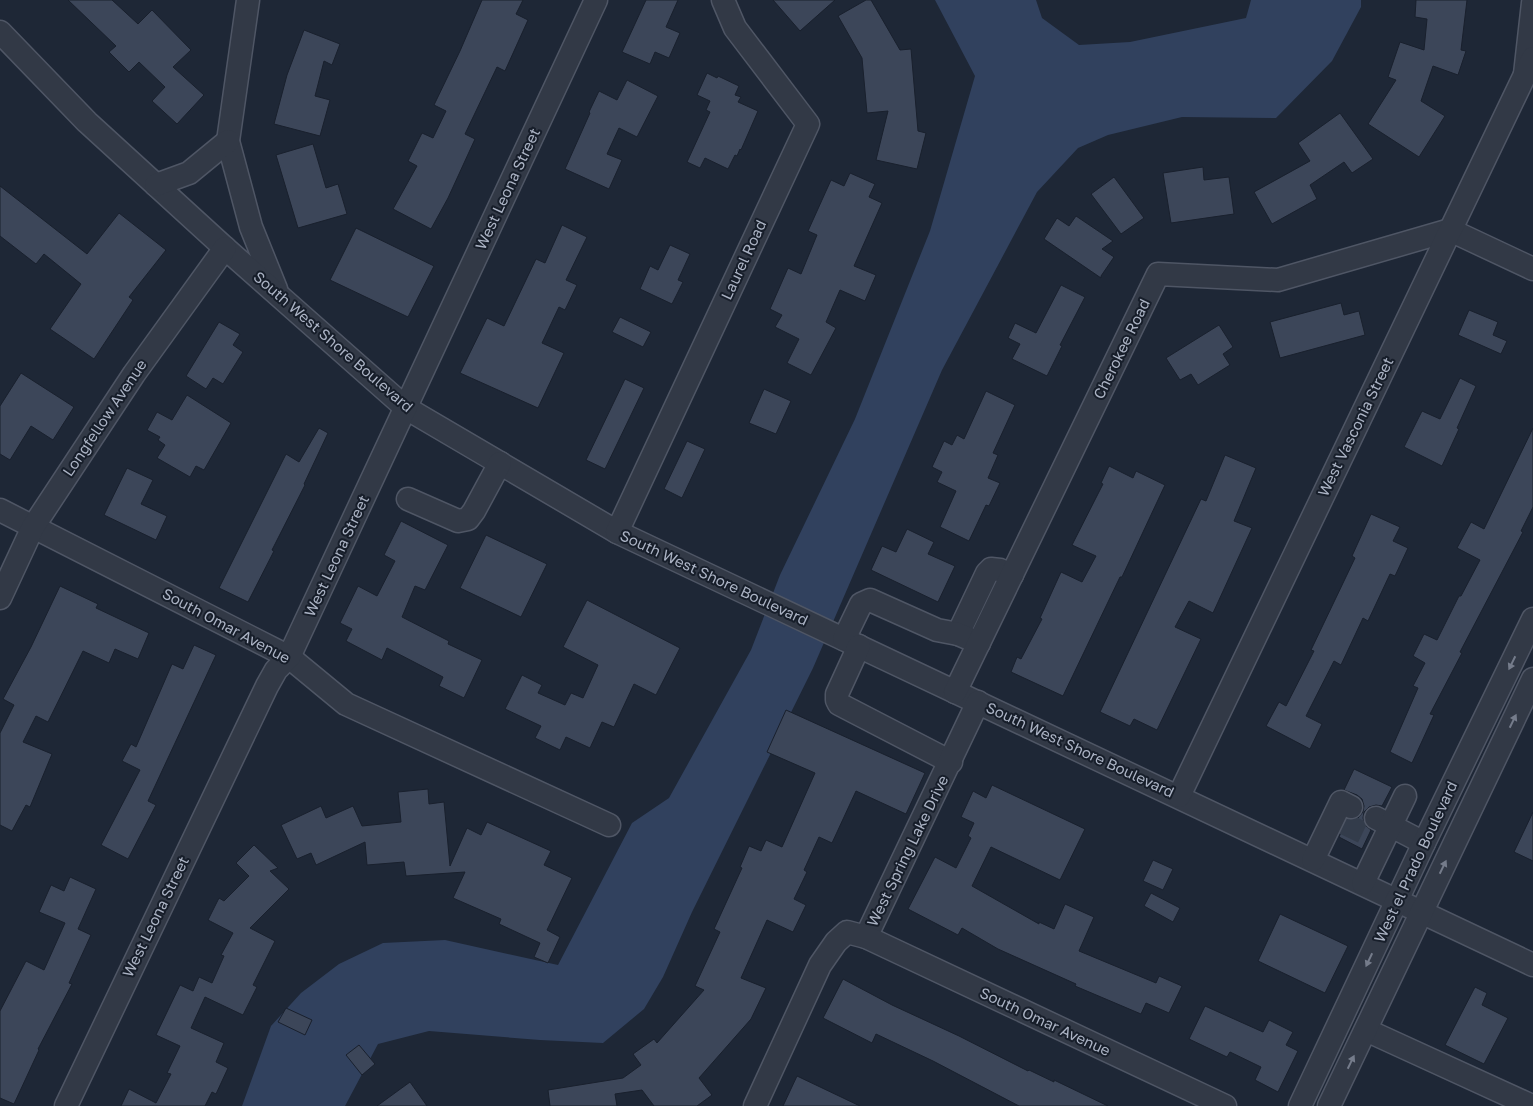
<svg xmlns="http://www.w3.org/2000/svg" width="1533" height="1106" viewBox="0 0 1533 1106" font-family="'Golos Text',sans-serif">
<style>
.water{fill:#31415e}
.building{fill:#3c4659;stroke:#19202d}
.lines{fill:none;stroke-linecap:round;stroke-linejoin:round}
.minor-tunnel{stroke:#333c4b;stroke-width:22;stroke-dasharray:22 11;stroke-linecap:butt}
.minor-casing{stroke:#4f5665;stroke-width:25}
.minor{stroke:#323946;stroke-width:22}
.oneway{fill:#757c8b}
.labels{text-anchor:middle;stroke-width:4;stroke-linejoin:round;paint-order:stroke}
.street-label{font-size:15px;fill:#abb3c4;stroke:#171e2a}
</style>
<rect width="100%" height="100%" fill="#1e2736"/>
<path class="water" d="M935 0H1036L1042 18 1079 45 1130 42 1246 18 1251 0H1361V7L1332 61 1276 118 1182 117 1108 135 1078 148 1037 192 942 370 813 668 692 912 663 977 644 1009 603 1043 540 1040 429 1031 378 1044 345 1106H242L271 1026 301 993 339 964 383 943 445 940 558 965 632 823 669 798 751 650 780 575 855 419 930 231 975 76Z"/>
<g class="building">
<path d="M68 0H112L138 24 152 10 191 50 173 67 204 95 177 124 152 101 165 87 139 62 129 72 109 52 116 46Z"/>
<path d="M482 0H523L516 14 528 20 505 71 497 67 465 134 475 139 448 198 431 229 393 209 417 166 408 161 422 133 433 138 446 111 434 105 460 51Z"/>
<path d="M646 0H678L666 27 680 33 669 58 655 52 650 64 622 52Z"/>
<path d="M773 0H835L800 31Z"/>
<path d="M866 0H871L900 50 911 49 918 131 926 133 917 169 876 160 888 111 867 113 862 58 838 16Z"/>
<path d="M1416 0H1467L1461 50 1466 51 1458 75 1433 66 1421 101 1445 116 1419 157 1368 124 1396 80 1388 77 1400 42 1424 50 1427 19 1415 17Z"/>
<path d="M304 30 340 44 332 65 324 61 315 96 330 100 320 136 274 124 287 75Z"/>
<path d="M707 73 717 78 718 76 739 86 735 95 741 97 738 102 758 111 741 150 740 149 737 156 735 155 728 169 705 158 700 168 687 162 710 112 706 110 710 101 697 95Z"/>
<path d="M627 80 658 96 637 137 619 128 607 154 622 160 609 189 565 169 590 113 589 112 599 91 617 100Z"/>
<path d="M1340 113 1373 159 1352 173 1344 162 1310 185 1317 199 1272 224 1254 192 1310 161 1298 143Z"/>
<path d="M313 144 326 188 338 184 347 214 298 228 276 155Z"/>
<path d="M1203 167 1204 180 1229 177 1234 214 1171 223 1163 173Z"/>
<path d="M850 173 875 184 869 197 882 203 854 266 876 275 865 301 840 290 826 322 836 328 811 375 787 363 799 339 775 327 782 315 770 309 788 268 801 274 817 235 808 231 831 180 844 186Z"/>
<path d="M1114 177 1144 218 1121 234 1091 194Z"/>
<path d="M0 186 87 254 119 213 166 250 129 297 133 300 94 359 50 329 81 284 44 254 36 264 0 236Z"/>
<path d="M1076 216 1113 241 1102 249 1114 257 1101 276V278L1044 239 1057 218 1069 226Z"/>
<path d="M562 225 587 237 566 280 577 285 565 310 559 307 542 343 564 353 538 408 460 373 487 318 504 326 536 259 545 263Z"/>
<path d="M356 228 434 266 408 317 330 280Z"/>
<path d="M670 245 690 254 678 280 683 282 672 304 640 289 650 266 658 270Z"/>
<path d="M1061 285 1085 297 1060 345 1062 346 1047 376 1012 359 1020 344 1008 338 1015 323 1036 333Z"/>
<path d="M1341 303 1344 315 1359 311 1365 335 1280 358 1270 322Z"/>
<path d="M1469 310 1498 322 1493 335 1507 341 1501 354 1458 335Z"/>
<path d="M620 317 651 332 643 347 612 332Z"/>
<path d="M219 322 240 334 233 345 243 352 223 384 213 378 206 389 186 376Z"/>
<path d="M1219 325 1233 347 1223 354 1230 365 1198 385 1191 374 1180 380 1166 358Z"/>
<path d="M21 373 74 407 53 440 31 426 10 460 0 454V406Z"/>
<path d="M1460 378 1476 386 1457 428 1459 429 1442 466 1404 447 1422 411 1440 419Z"/>
<path d="M625 379 644 388 605 469 586 460Z"/>
<path d="M764 389 791 401 776 434 749 423Z"/>
<path d="M986 391 1015 405 993 453 998 455 988 478 1000 483 989 506 986 505 969 541 940 527 956 491 937 482 942 472 932 467 944 441 952 445 957 435 964 439Z"/>
<path d="M187 395 231 423 204 470 196 466 190 477 157 458 165 445 158 440 160 437 147 430 157 412 172 420Z"/>
<path d="M319 428 328 433 304 484 305 485 272 550 274 551 248 602 219 588 286 454 299 462Z"/>
<path d="M1533 428V507L1521 531 1523 532 1460 652 1462 653 1430 714 1434 715 1412 763 1390 752 1418 688 1413 686 1425 663 1413 656 1424 634 1437 640 1459 596H1461L1480 560 1457 548 1471 522 1484 529Z"/>
<path d="M687 441 705 449 682 498 664 489Z"/>
<path d="M1225 455 1256 468 1234 521 1252 528 1213 613 1189 601 1175 627 1201 639 1157 730 1134 719 1130 726 1100 712 1201 499 1206 501Z"/>
<path d="M1109 466 1133 478 1136 471 1165 485 1122 577H1120L1063 696 1011 672 1017 657 1021 659 1042 619 1040 618 1061 572 1082 582 1096 556 1072 545 1103 484 1101 483Z"/>
<path d="M127 468 153 480 141 504 167 516 156 540 104 515Z"/>
<path d="M1371 514 1400 527 1393 541 1408 548 1395 576 1390 574 1368 621 1363 618 1341 665 1334 661 1306 716 1322 724 1310 749 1266 726 1279 702 1286 706 1314 651 1311 650 1355 558 1352 556Z"/>
<path d="M401 521 448 545 425 590 415 586 402 617 449 641 448 644 482 660 464 698 439 686 443 677 387 648 382 660 346 641 352 629 340 623 358 586 377 596 395 561 384 555Z"/>
<path d="M907 529 934 542 928 554 955 566 938 602 871 570 882 546 896 552Z"/>
<path d="M486 535 547 564 521 617 460 588Z"/>
<path d="M60 586 98 604 96 608 149 633 138 659 115 649 109 663 83 651 48 722 36 716 23 742 52 754 30 807 26 805 12 831 0 825V733L14 705 3 699 31 647Z"/>
<path d="M587 600 680 648 656 695 634 684 614 727 602 722 590 748 566 737 560 750 535 738 541 726 505 709 522 675 542 685 538 693 565 705 571 693 583 698 598 665 563 647Z"/>
<path d="M194 645 216 655 148 801 156 805 128 859 101 845 140 770 122 761 131 744 136 747 172 664 183 669Z"/>
<path d="M786 710 925 773 906 814 856 791 832 843 819 837 804 870 807 872 794 899 806 905 793 932 767 920 741 978 766 988 751 1019 699 1078 712 1095 697 1106H654L642 1090 615 1094 617 1106H550L548 1090 623 1078 641 1065 633 1054 654 1039 657 1043 704 990 695 986 720 932 714 929 742 868 740 867 749 846 761 851 766 840 782 847 815 773 767 752Z"/>
<path d="M1354 769 1392 787 1382 806 1376 805 1369 807 1364 812 1363 818 1365 825 1371 830 1362 849 1339 837 1347 819 1352 820 1358 818 1363 812 1364 806 1362 799 1357 795 1344 790Z"/>
<path d="M992 785 1085 829 1060 880 991 847 972 886 1039 924V922L1054 929 1065 904 1094 917 1079 951 1156 983 1159 976 1182 986 1169 1013 1146 1003 1141 1014 1075 986 1076 984 998 949 962 928 958 935 908 909 935 857 956 868 971 838 968 836 974 823 961 817 973 791 986 798Z"/>
<path d="M428 789 429 804 444 802 450 866 467 828 481 835 487 822 551 851 544 865 572 878 547 930 560 937 548 963 534 957 540 943 499 924 501 919 453 898 465 872 406 876 404 862 367 865 365 842 316 865 311 853 297 859 281 825 321 806 326 818 353 806 362 826 401 822 398 792Z"/>
<path d="M1533 812V861L1514 852Z"/>
<path d="M254 845 278 868 270 871 289 889 250 928 275 941 253 985 257 987 243 1015 205 997 191 1028 224 1043 216 1062 228 1068 216 1094 212 1092 205 1106H121L129 1089 156 1103 171 1074 167 1073 180 1046 156 1035 180 985 193 991 199 977 212 983 224 956 221 955 233 933 208 920 219 898 224 901 249 876 236 863Z"/>
<path d="M1153 860 1173 869 1163 890 1143 881Z"/>
<path d="M70 877 96 889 78 929 91 935 69 983 72 984 38 1049 39 1050 14 1104 0 1098V1011L26 961 44 970 65 923 39 912 51 885 64 891Z"/>
<path d="M1151 893 1180 908 1173 922 1144 906Z"/>
<path d="M1280 914 1348 946 1325 993 1258 961Z"/>
<path d="M843 979 892 1005 959 1036 1028 1071 1029 1070 1054 1082V1080L1108 1106H1019L933 1061 876 1034 872 1043 823 1018Z"/>
<path d="M1475 987 1487 993 1482 1005 1508 1018 1484 1064 1445 1045Z"/>
<path d="M1205 1006 1263 1032 1269 1020 1293 1032 1286 1045 1298 1051 1278 1092 1255 1080 1261 1067 1230 1052 1227 1057 1189 1039Z"/>
<path d="M286 1008 312 1020 305 1035 278 1022Z"/>
<path d="M359 1045 375 1064 362 1075 346 1055Z"/>
<path d="M797 1076 860 1106H783Z"/>
<path d="M410 1082 427 1106H377Z"/>
</g>
<g class="lines">
<path class="minor-tunnel" d="M1343 823 1368 835"/>
<g class="minor-casing">
<g id="minor">
<path d="M248 0 228 141 251 227 276 289"/>
<path d="M0 32 87 122 225 248 406 408 617 532 1533 965"/>
<path d="M1525 74 1533 3"/>
<path d="M156 185 189 173 228 141"/>
<path d="M408 499 458 521 468 519 474 511 500 463"/>
<path d="M0 510 289 657 346 704 609 825"/>
<path d="M617 532 808 124 735 28 723 0"/>
<path d="M0 598 33 527 134 374 225 248"/>
<path d="M958 634 987 573 991 569 1000 570 1012 575"/>
<path d="M844 639 861 604 870 600 937 630 958 634 979 643"/>
<path d="M859 646 837 694V700L839 704 951 762"/>
<path d="M955 692 1158 274 1278 280 1450 230 1533 269"/>
<path d="M1179 796 1533 58"/>
<path d="M1376 818 1424 843"/>
<path d="M1313 860 1341 802 1351 807"/>
<path d="M1363 883 1405 796"/>
<path d="M866 937 978 702"/>
<path d="M1366 1030 1532 1106"/>
<path d="M66 1106 267 686 276 670 289 657 596 0"/>
<path d="M755 1106 820 965 836 942 847 932 866 937 1225 1106"/>
<path d="M1300 1106 1424 843 1533 619"/>
<path d="M1329 1106 1533 679"/>
</g>
</g>
<use href="#minor" class="minor"/>
</g>
<defs><path id="oneway-solid" d="M-6-.8H1V-3.2L6.5 0L1 3.2V.8H-6Z" transform="scale(1.25)"/></defs>
<g class="oneway">
<use href="#oneway-solid" transform="translate(1512 663) rotate(116)"/>
<use href="#oneway-solid" transform="translate(1513 721) rotate(-64)"/>
<use href="#oneway-solid" transform="translate(1443 867) rotate(-64)"/>
<use href="#oneway-solid" transform="translate(1369 960) rotate(115)"/>
<use href="#oneway-solid" transform="translate(1351 1062) rotate(-64)"/>
</g>
<g class="labels">
<g class="street-label">
<text transform="translate(508 189) rotate(-65)" y="5">West Leona Street</text>
<text transform="translate(744 260) rotate(-65)" y="5">Laurel Road</text>
<text transform="translate(333 342) rotate(41)" y="5">South West Shore Boulevard</text>
<text transform="translate(1122 349) rotate(-64)" y="5">Cherokee Road</text>
<text transform="translate(105 418) rotate(-56)" y="5">Longfellow Avenue</text>
<text transform="translate(1356 427) rotate(-64)" y="5">West Vasconia Street</text>
<text transform="translate(337 556) rotate(-65)" y="5">West Leona Street</text>
<text transform="translate(714 578) rotate(25)" y="5">South West Shore Boulevard</text>
<text transform="translate(226 626) rotate(28)" y="5">South Omar Avenue</text>
<text transform="translate(1080 750) rotate(25)" y="5">South West Shore Boulevard</text>
<text transform="translate(908 851) rotate(-64)" y="5">West Spring Lake Drive</text>
<text transform="translate(1416 862) rotate(-65)" y="5">West el Prado Boulevard</text>
<text transform="translate(156 917) rotate(-64)" y="5">West Leona Street</text>
<text transform="translate(1045 1022) rotate(25)" y="5">South Omar Avenue</text>
</g>
</g>
</svg>
